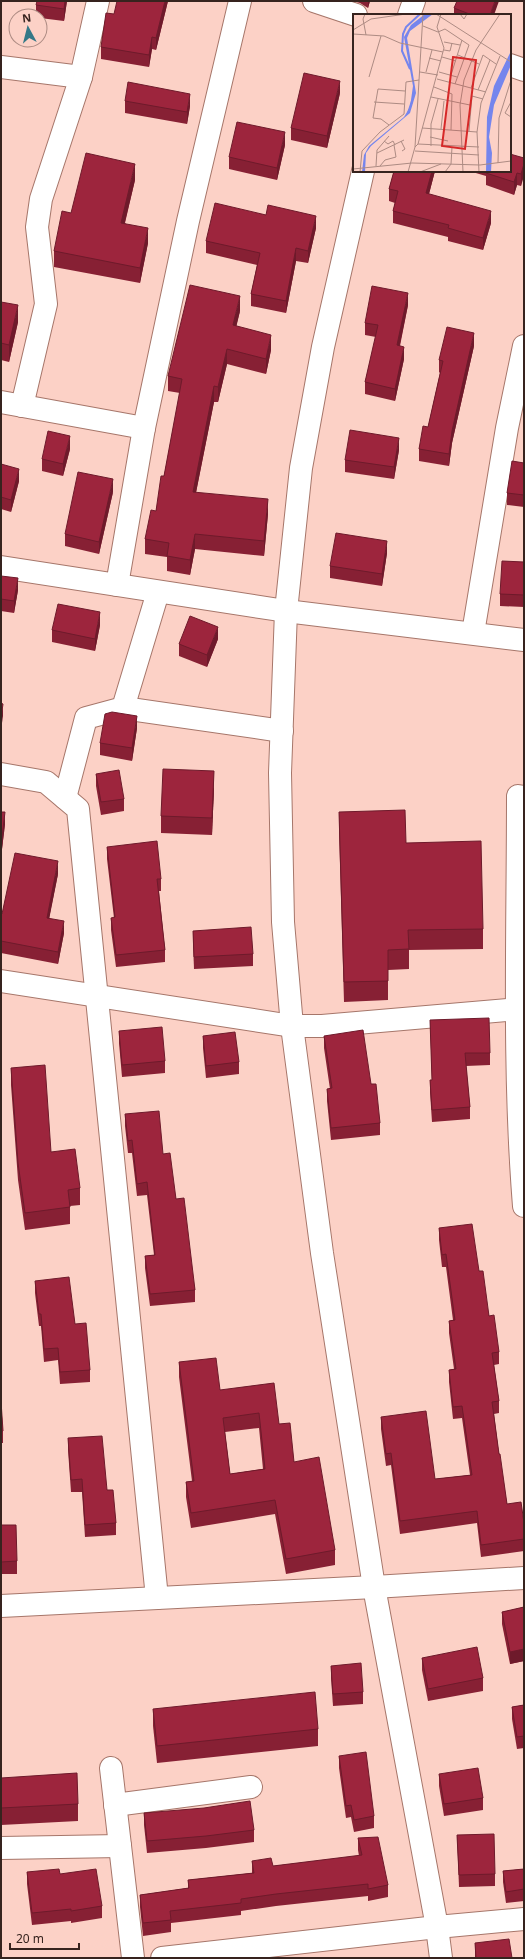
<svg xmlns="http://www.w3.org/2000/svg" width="525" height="1959" viewBox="0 0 525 1959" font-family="'Noto Sans',sans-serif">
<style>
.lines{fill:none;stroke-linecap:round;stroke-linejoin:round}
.minor-casing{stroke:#a6766a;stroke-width:24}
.minor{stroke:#fff;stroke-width:22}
.wall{fill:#872034;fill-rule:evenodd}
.shaded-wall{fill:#6e1a2b}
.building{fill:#9d253d;stroke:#6e1a2b;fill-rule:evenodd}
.inset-river{fill:none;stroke:#7585ed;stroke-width:2}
.inset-road{fill:none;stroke:#ad8b83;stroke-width:1}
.view{fill:#d62828;fill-opacity:0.15;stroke:#d62828;stroke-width:2}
.inset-edge{fill:none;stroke:#36231e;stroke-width:2}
</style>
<rect width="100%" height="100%" fill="#fcd1c6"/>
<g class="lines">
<g class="minor-casing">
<g id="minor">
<path d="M314 1 356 15"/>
<path d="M409 15 414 1"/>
<path d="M510 65 524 70"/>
<path d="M1 67 81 77"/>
<path d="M363 171 323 347 301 468 286 611 280 773 283 922 292 1026 322 1253 374 1587 437 1927 441 1958"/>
<path d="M1 402 144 428"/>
<path d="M22 406 46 304 37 227 41 199 81 77 98 1"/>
<path d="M1 567 286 611 524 640"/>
<path d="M117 585 144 428 188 221 240 1"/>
<path d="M473 633 507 428 524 346"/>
<path d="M123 708 282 731"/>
<path d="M1 774 46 782 78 809 157 1598"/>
<path d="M524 797 518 796C518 932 513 1070 524 1206"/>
<path d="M65 798 86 718 123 708 158 592"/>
<path d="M1 981 292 1026H322L518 1009"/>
<path d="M1 1606 374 1587 524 1578"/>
<path d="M111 1768 133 1958"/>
<path d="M115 1805 251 1787"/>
<path d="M1 1848 120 1846"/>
<path d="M162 1958 437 1927 524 1919"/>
</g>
</g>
<use href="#minor" class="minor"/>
</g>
<g class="wall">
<path d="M67 1 64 21 40 18V16H36V5Z"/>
<path d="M168 1 156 50 152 49 149 67 101 59V47Z"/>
<path d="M353 1H370L368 8 360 3Z"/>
<path d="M454 8 494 15H454Z"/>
<path d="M340 93 327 148 291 140V128Z"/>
<path d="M125 101 190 106 187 124 125 113Z"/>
<path d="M285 145 277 180 229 169V157Z"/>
<path d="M524 158 521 186 517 185 514 195 486 185V176L469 171H510Z"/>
<path d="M394 171H435L429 194 491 223 483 250 448 241V237L393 223V211L395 203 389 201V189Z"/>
<path d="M135 180 125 223 148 243 140 283 54 267V251L71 213Z"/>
<path d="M266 215 316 228 308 263 296 261 286 313 251 306V294L257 265 206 253V241Z"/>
<path d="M1 302 18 322 9 362 1 360Z"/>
<path d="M408 305 400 346 404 359 395 401 365 394V382L376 337 365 335V323Z"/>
<path d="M240 311 236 326 271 350 266 374 227 364 218 402H214L196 493 268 514 264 556 195 549 190 575 167 571V557L145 554V539L156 511 164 476 180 393 168 391V376Z"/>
<path d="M474 346 452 443 449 466 419 461V449L428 427 440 373 439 372V360Z"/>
<path d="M70 449 63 476 42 471V459Z"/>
<path d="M399 450 394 479 345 472V460Z"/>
<path d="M524 463V507L507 505V493Z"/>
<path d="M1 464 19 481 11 512 1 509Z"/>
<path d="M113 492 99 554 65 546V534Z"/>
<path d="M387 553 382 586 330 578V566Z"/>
<path d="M524 562V607L500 606V594Z"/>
<path d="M1 576 18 590 14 613 1 611Z"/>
<path d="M100 625 95 651 52 642V630Z"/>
<path d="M218 639 207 667 179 656V644Z"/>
<path d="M137 728 132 761 100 755V743Z"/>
<path d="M96 774 124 799V811L101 815 96 786Z"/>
<path d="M214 788 212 835 161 833V816Z"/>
<path d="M1 812 5 824 2 849H1Z"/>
<path d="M339 812 406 843 483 929V949L409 950V969L388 970V1000L344 1002 339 831Z"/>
<path d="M107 847 161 879V891H159L165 950V962L116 967 111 930V918H114L107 859Z"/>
<path d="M58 874 49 918 64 933 58 964 1 953V914H2Z"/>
<path d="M193 931 253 954V966L194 969 193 943Z"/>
<path d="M430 1020 490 1053V1065L466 1066 470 1107V1119L432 1122 430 1092V1080H432Z"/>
<path d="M119 1031 165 1061V1073L122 1077 119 1043Z"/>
<path d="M203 1036 239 1062V1074L206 1078 203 1048Z"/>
<path d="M324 1036 380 1123V1135L331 1140 327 1101V1089H330L324 1048Z"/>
<path d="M11 1068 51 1152 80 1188V1205L70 1206V1224L25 1230 18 1180 11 1085Z"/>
<path d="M125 1114 163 1154 176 1199 195 1290V1302L150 1306 145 1268V1256L154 1255 147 1195 137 1196 132 1153H128L125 1126Z"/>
<path d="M439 1228 479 1271 489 1316 499 1352V1364L494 1365 499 1401V1413L494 1414 499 1454 507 1504 524 1523V1551L481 1557 477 1523 400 1534 391 1465 386 1466 381 1429V1417L435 1479 470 1475 462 1418 453 1419 449 1382V1370L454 1369 449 1333V1321L453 1320 446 1267H442L439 1240Z"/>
<path d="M35 1281 75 1324 90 1370V1382L60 1384 58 1360 44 1362 41 1326H39L35 1293Z"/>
<path d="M179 1362 220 1390 279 1424 294 1462 335 1550V1565L286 1574 275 1514 191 1528 186 1497V1482L192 1481 179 1377ZM259 1428 263 1469 230 1474 225 1432Z"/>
<path d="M1 1401 3 1431V1443H1Z"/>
<path d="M68 1438 107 1490 116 1523V1535L85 1537 82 1492H71L68 1450Z"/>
<path d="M1 1525 17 1561V1574H1Z"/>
<path d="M524 1607V1661L510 1664 502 1624V1612Z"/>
<path d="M422 1658 483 1678V1691L428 1701 422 1670Z"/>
<path d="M331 1666 363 1692V1704L333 1706 331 1678Z"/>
<path d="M524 1705V1748L517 1749 512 1719V1707Z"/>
<path d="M153 1709 318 1729V1746L157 1763 153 1726Z"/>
<path d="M339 1756 374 1816V1828L354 1832 351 1817 346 1818 339 1768Z"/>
<path d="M439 1774 483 1798V1810L444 1816 439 1786Z"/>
<path d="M1 1778 78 1804V1821L1 1825Z"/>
<path d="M144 1813 254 1830V1842L206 1848 147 1853 144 1825Z"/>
<path d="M457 1835 495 1874V1886L459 1887Z"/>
<path d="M358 1838 388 1885V1897L368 1901V1896L276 1906 241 1911V1915L171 1923V1932L143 1936 140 1907V1895L188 1888V1880L252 1873V1861L273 1866 359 1856 358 1850Z"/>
<path d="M524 1869V1901L506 1903 503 1882V1871Z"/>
<path d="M27 1872 60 1874 102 1906V1918L71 1923V1921L32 1925 27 1884Z"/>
<path d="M475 1943 512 1958H475Z"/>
</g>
<g class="shaded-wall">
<path d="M65 1H67L64 21V9Z"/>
<path d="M165 1H168L156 50V38Z"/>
<path d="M368 1H370L368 8Z"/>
<path d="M495 1H499L494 15H490Z"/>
<path d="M152 37V49L149 67V55Z"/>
<path d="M340 81V93L327 148V136Z"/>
<path d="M190 94V106L187 124V112Z"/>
<path d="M285 132V145L277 180V168Z"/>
<path d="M135 164V180L121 238V223Z"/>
<path d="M524 164V176L521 186V174Z"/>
<path d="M432 171H435L426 205V193Z"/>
<path d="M517 173V185L514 195V182Z"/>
<path d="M491 211V223L483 250V238Z"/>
<path d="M316 216V228L308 263V251Z"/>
<path d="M148 228V243L140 283V268Z"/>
<path d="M296 248V261L286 313V301Z"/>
<path d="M408 293V305L397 358V345Z"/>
<path d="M240 296V311L233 341V325Z"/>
<path d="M18 305V322L9 362V345Z"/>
<path d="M474 333V346L452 443 449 466V454L452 431Z"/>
<path d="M271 335V350L266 374V359Z"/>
<path d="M404 347V359L395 401V389Z"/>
<path d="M227 349V364L218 402V387Z"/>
<path d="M214 386V402L193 507V492Z"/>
<path d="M70 436V449L63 476V464Z"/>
<path d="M399 438V450L394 479V467Z"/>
<path d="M19 469V481L11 512V500Z"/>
<path d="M113 479V492L99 554V542Z"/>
<path d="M268 499V514L264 556V541Z"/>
<path d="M195 534V549L190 575V560Z"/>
<path d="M387 541V553L382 586V574Z"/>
<path d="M18 578V590L14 613V601Z"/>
<path d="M100 612V625L95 651V639Z"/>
<path d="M218 627V639L207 667V655Z"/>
<path d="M3 704V716L1 730V718Z"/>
<path d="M137 716V728L132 761V748Z"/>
<path d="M214 771V788L212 835V818Z"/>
<path d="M5 812V824L2 849V837Z"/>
<path d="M58 861V874L47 930V918Z"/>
<path d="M64 921V933L58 964V952Z"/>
<path d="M524 1649V1661L510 1664V1652Z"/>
</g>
<g class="building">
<path d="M37 1H65L64 9 36 5Z"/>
<path d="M117 1H165L156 38 152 37 149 55 101 47 106 13 114 14Z"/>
<path d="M457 1H495L490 15H472L454 8Z"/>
<path d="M304 73 340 81 327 136 291 128Z"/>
<path d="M128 82 190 94 187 112 125 101Z"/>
<path d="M237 122 285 132 277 168 229 157Z"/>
<path d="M86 153 135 164 121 223 148 228 140 268 54 251 62 211 71 213Z"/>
<path d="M510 154 524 158V164L521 174 517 173 514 182 486 173V171H510Z"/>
<path d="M394 171H432L426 193 491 211 483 238 448 228 449 225 393 211 398 191 389 189Z"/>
<path d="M215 203 266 215 268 205 316 216 308 251 296 248 286 301 251 294 260 253 206 241Z"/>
<path d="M190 285 240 296 233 325 271 335 266 359 227 349 218 387 214 386 193 492 268 499 264 541 195 534 190 560 167 556 169 543 145 539 151 510 156 511 161 476H164L182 379 168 376Z"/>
<path d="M372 286 408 293 397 345 404 347 395 389 365 382 378 325 365 323Z"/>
<path d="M1 302 18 305 9 345 1 343Z"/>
<path d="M447 327 474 333 452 431 449 454 419 449 423 426 428 427 443 361 439 360Z"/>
<path d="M350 430 399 438 394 467 345 460Z"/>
<path d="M48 431 70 436 63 464 42 459Z"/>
<path d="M512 461 524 463V495L507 493Z"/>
<path d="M1 464 19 469 11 500 1 497Z"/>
<path d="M78 472 113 479 99 542 65 534Z"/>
<path d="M336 533 387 541 382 574 330 566Z"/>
<path d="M502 561 524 562V595L500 594Z"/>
<path d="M1 576 18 578 14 601 1 599Z"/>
<path d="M58 604 100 612 95 639 52 630Z"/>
<path d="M190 616 218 627 207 655 179 644Z"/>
<path d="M1 703 3 704 1 718Z"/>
<path d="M112 712 137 716 132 748 100 743 105 714Z"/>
<path d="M163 769 214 771 212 818 161 816Z"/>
<path d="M119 770 124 799 101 802 96 774Z"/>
<path d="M405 810 406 843 481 841 483 929 408 930 409 949 388 950V981L344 982 339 812Z"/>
<path d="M1 812H5L2 837H1Z"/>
<path d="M157 841 161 879H157L165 950 116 955 111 918 115 917 107 847Z"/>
<path d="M15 853 58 861 47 918 64 921 58 952 1 941V914H2Z"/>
<path d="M251 927 253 954 194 957 193 931Z"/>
<path d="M489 1018 490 1053H465L470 1107 432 1110 430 1080H432L430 1020Z"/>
<path d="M162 1027 165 1061 122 1065 119 1031Z"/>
<path d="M363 1030 371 1084H376L380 1123 331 1128 327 1089 332 1088 324 1036Z"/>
<path d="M235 1032 239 1062 206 1066 203 1036Z"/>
<path d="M45 1065 51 1152 75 1149 80 1188 68 1190 70 1207 25 1213 18 1163 11 1068Z"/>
<path d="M159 1111 163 1154 170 1153 176 1199 184 1198 195 1290 150 1294 145 1256 155 1255 147 1182 137 1184 132 1140 128 1141 125 1114Z"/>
<path d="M472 1224 479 1271H483L489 1316 494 1315 499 1352 492 1353 499 1401 492 1402 499 1454H500L507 1504 521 1502 524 1523V1539L481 1545 477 1511 400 1521 391 1453 386 1454 381 1417 426 1411 435 1479 472 1475 462 1406 453 1407 449 1370 456 1369 449 1321 455 1320 446 1254 442 1255 439 1228Z"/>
<path d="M69 1277 75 1324 86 1323 90 1370 60 1372 58 1348 44 1349 41 1314H39L35 1281Z"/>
<path d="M216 1358 220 1390 274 1383 279 1424 290 1423 294 1462 319 1457 335 1550 286 1559 275 1500 191 1513 186 1482 194 1481 179 1362ZM259 1413 265 1469 230 1474 223 1418Z"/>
<path d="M1 1401 3 1431H1Z"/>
<path d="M102 1436 107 1490H113L116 1523 85 1525 82 1479 71 1480 68 1438Z"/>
<path d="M1 1525H16L17 1561 1 1562Z"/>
<path d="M524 1607V1649L510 1652 502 1612Z"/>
<path d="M477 1647 483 1678 428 1689 422 1658Z"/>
<path d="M361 1663 363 1692 333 1694 331 1666Z"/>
<path d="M315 1692 318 1729 157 1746 153 1709Z"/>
<path d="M524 1705V1736L517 1737 512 1707Z"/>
<path d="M366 1752 374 1816 354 1820 351 1805 346 1806 339 1756Z"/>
<path d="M478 1768 483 1798 444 1804 439 1774Z"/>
<path d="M77 1773 78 1804 1 1808V1778Z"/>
<path d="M250 1801 254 1830 206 1836 147 1841 144 1813 204 1808Z"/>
<path d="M494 1834 495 1874 459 1875 457 1835Z"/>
<path d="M378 1837 388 1885 368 1889V1884L276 1894 241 1899V1903L170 1911 171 1920 143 1923 140 1895 189 1888 188 1880 254 1873 252 1861 271 1858 273 1866 362 1855 358 1838Z"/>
<path d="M59 1869 60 1874 96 1869 102 1906 71 1911V1909L32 1913 27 1872Z"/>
<path d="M524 1869V1889L506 1892 503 1871Z"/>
<path d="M509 1939 512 1958H476L475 1943Z"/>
</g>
<g transform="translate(353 14)">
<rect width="158" height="158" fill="#fcd1c6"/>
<path d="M72 0H80L57 17 54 24 63 79 57 99 18 132 13 139 12 158H9L11 141 16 132 51 103 57 93 60 72 51 23 58 11ZM158 37V51L141 91 136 123 139 139 138 158H133L134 103 141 72Z" fill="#7585ed"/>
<path class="inset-river" d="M57 51V55L49 37 50 20 53 13 67 0M55 99 59 87"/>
<path class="inset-road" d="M12 0 10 5 13 21M83 0 158 48M107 0 111 5 114 0M70 12 85 18M0 16 18 5 53 0M85 18 92 15 116 31 102 70M0 20 31 22 47 29 90 38M91 28 107 31M91 36 97 37 99 29M105 41 126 50M89 43 103 47M76 44 88 47M67 58 85 61M73 58 79 36M86 58 104 63M98 61 109 26M16 63 28 22M84 65 133 78M81 73 99 80 98 116M118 74 130 41 143 50M125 76 137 46M78 83 117 91M21 88 51 90M158 88 152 99 158 103M36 111 28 105 20 104 25 75 52 77M69 114 124 118M88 115 91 87M116 117 119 82 130 85M77 123 95 127M31 127 35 130 40 127 42 131M48 127 52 135 49 137M65 130 126 133M78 132V110L85 85M62 133 65 130 91 34 84 13 88 0M62 137 126 141M24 139 51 126M145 149 146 104 158 66M23 152 24 136 36 122M27 152 32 146 43 143 41 131M0 155 59 149 127 151 158 147M7 158 9 137 27 118 51 100 53 68 66 66M55 158 62 133 70 0M67 158 88 150M92 158 98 150 99 133M110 158 107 91 111 66 123 36 147 0M126 158 124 118 128 89 147 42"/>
<path class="view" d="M100 43 123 46 112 135 89 132Z"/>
<rect width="158" height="158" class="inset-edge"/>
</g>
<rect width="525" height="1959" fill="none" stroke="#36231e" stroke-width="4"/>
<g transform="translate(28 28) rotate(353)"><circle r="19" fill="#fcd1c6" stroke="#ad8b83"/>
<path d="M0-3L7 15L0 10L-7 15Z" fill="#347887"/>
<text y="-6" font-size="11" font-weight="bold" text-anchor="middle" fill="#36231e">N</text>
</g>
<path d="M10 1943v6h69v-6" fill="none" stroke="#36231e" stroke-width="2"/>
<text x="16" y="1943" font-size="12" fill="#36231e" stroke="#fcd1c6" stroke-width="3" paint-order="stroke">20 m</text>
</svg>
